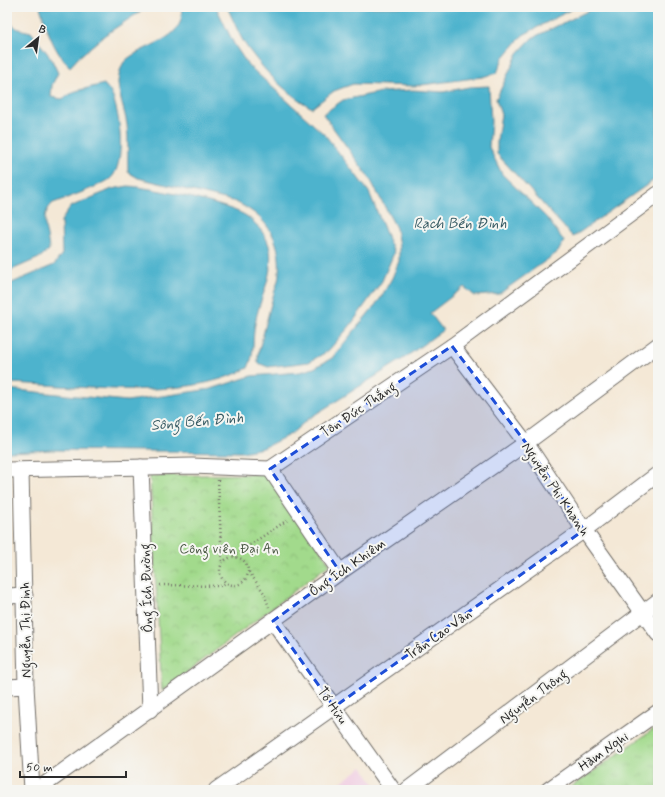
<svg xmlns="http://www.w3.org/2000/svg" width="665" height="797" viewBox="0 0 665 797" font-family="Mynerve,sans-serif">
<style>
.built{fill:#f1d0e3}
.grass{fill:url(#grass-tufts);stroke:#66825c}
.park{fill:url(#park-crowns);stroke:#66825c}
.water{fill:#4eb3cd;stroke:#3c6f7c}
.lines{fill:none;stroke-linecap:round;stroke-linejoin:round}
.minor-casing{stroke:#716d67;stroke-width:17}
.path{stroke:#716d67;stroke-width:2.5;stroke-dasharray:1 3;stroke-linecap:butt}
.minor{stroke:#fff;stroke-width:15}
.marked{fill:#1d4ed8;fill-opacity:0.2;stroke:#1d4ed8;stroke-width:3;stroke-dasharray:8 5;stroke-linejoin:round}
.labels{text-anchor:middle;stroke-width:4;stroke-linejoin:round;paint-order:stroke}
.street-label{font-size:14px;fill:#2b2b2b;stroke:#f6f6f2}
.park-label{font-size:14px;fill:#495743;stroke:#f6f6f2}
.water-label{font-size:15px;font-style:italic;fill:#375b64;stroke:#f6f6f2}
</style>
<defs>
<pattern id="grass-tufts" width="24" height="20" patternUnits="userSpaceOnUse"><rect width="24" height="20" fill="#a2da8c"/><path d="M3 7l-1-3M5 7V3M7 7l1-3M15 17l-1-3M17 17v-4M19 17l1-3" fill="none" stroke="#8cbb79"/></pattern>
<pattern id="park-crowns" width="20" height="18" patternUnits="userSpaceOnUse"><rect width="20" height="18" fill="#a2da8c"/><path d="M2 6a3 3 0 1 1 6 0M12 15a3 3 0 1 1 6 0" fill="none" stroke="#8cbb79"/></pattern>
</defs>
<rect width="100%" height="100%" fill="#f6f6f2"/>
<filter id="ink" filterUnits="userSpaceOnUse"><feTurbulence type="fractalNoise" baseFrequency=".025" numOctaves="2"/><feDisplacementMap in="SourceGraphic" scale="8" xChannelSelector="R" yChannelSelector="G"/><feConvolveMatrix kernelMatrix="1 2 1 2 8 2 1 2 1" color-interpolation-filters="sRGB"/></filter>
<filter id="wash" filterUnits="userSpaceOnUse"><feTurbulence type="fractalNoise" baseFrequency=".012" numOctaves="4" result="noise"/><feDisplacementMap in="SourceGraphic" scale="16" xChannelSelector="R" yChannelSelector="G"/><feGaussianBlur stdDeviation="0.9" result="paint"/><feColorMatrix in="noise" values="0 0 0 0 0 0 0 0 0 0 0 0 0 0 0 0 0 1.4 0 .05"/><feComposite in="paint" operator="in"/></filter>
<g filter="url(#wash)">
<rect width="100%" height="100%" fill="#f4e8d6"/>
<path class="built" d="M362 767 379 790H330Z"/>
<path class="grass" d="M658 726V790H567Z"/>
<path class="park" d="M267 474 330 564 162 691 150 476Z"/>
<g class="water">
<path d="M40 7H147L105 35 79 57 70 67C53 51 47 29 40 7Z"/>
<path d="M181 7H216L234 44 248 65 326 136 369 192 394 253 382 281 350 326 328 351 309 362 268 367 258 363V354C263 336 267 318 272 300 274 291 279 282 279 273 282 237 264 214 233 201L138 178 128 172C127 156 129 140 127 125 125 111 119 97 118 83 118 78 121 66 124 62 141 44 188 41 181 7Z"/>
<path d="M227 7H576L523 35 503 58 497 73 482 77 414 86 353 84 334 91 312 108C288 95 266 73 250 51 240 39 234 21 227 7Z"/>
<path d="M596 7H658V184L654 180 573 237 497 154V140L501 115 496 99 518 53 532 38Z"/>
<path d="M7 21 18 29 31 32 51 58 58 73 52 85 51 97 62 99 76 91 104 84C106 87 110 90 111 93 120 111 127 165 110 179 100 186 65 199 53 203 38 217 48 231 49 250L39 258 7 272Z"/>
<path d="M489 86 491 122 489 147 502 174 547 218 564 241 558 252 499 294 475 296 464 287 430 313 443 330 403 359 308 419 291 434 263 448 242 452 52 450 7 452V389L127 401 211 389 251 376 300 372 314 368 332 358 380 299 392 278 399 261V247L396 228 370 179 323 114 343 100 381 92 413 90 443 92 469 87Z"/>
<path d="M128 186C149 187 233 205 248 217 258 225 268 237 270 250 274 276 259 299 255 324 252 339 255 354 248 368 182 403 80 385 7 383V285L54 265 62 254 61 221 70 207 112 189Z"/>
</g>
</g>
<g filter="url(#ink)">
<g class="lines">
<g class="minor-casing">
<g id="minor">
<path d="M452 346 526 443 584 530 658 634"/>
<path d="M141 467 150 710"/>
<path d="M270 469 340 572"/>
<path d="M7 470 192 466 270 469 452 346 658 194"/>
<path d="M21 471 26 686 32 790"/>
<path d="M7 596 25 595"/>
<path d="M273 621 393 790"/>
<path d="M7 687 26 686"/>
<path d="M37 790 340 572 526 443 658 345"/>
<path d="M216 790 584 530 658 474"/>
<path d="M407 790 658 601"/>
<path d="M548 790 658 712"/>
</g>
</g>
<g class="path">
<path d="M218 480 222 563"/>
<path d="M233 556 289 519"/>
<circle cx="234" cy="571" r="14"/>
<path d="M249 572 264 593 269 607"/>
<path d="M160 585 220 586 226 583"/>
</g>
<use href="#minor" class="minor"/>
</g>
</g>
<path class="marked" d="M452 346 526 443 584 530 334 707 273 621 340 572 270 469Z"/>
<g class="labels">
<g class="street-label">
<text transform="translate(358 409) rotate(-34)" y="5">Tôn Đức Thắng</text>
<text transform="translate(556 489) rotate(56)" y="5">Nguyễn Phi Khanh</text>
<text transform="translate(347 567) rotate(-35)" y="5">Ông Ích Khiêm</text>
<text transform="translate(146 588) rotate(-92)" y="5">Ông Ích Đường</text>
<text transform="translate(25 630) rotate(-91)" y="5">Nguyễn Thị Định</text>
<text transform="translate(438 634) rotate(-35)" y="5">Trần Cao Vân</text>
<text transform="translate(533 696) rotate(-37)" y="5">Nguyễn Thông</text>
<text transform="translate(333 705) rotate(55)" y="5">Tố Hữu</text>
<text transform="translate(603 751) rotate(-35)" y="5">Hàm Nghi</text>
</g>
<g class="park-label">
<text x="229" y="553">Công viên Đại An</text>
</g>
<g class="water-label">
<text x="460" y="228">Rạch Bến Đình</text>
<text transform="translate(197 421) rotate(-5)" y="5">Sông Bến Đình</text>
</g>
</g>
<rect width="665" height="797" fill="none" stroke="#f6f6f2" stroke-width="24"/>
<g transform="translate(38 38) rotate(29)" stroke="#f6f6f2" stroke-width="3" paint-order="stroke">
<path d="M0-3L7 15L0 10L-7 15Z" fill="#2b2b2b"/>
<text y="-6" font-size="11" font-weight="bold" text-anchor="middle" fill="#2b2b2b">B</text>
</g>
<path d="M20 771v6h106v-6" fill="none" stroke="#2b2b2b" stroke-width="2"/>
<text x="26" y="771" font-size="12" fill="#2b2b2b" stroke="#f6f6f2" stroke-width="3" paint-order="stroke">50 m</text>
</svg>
